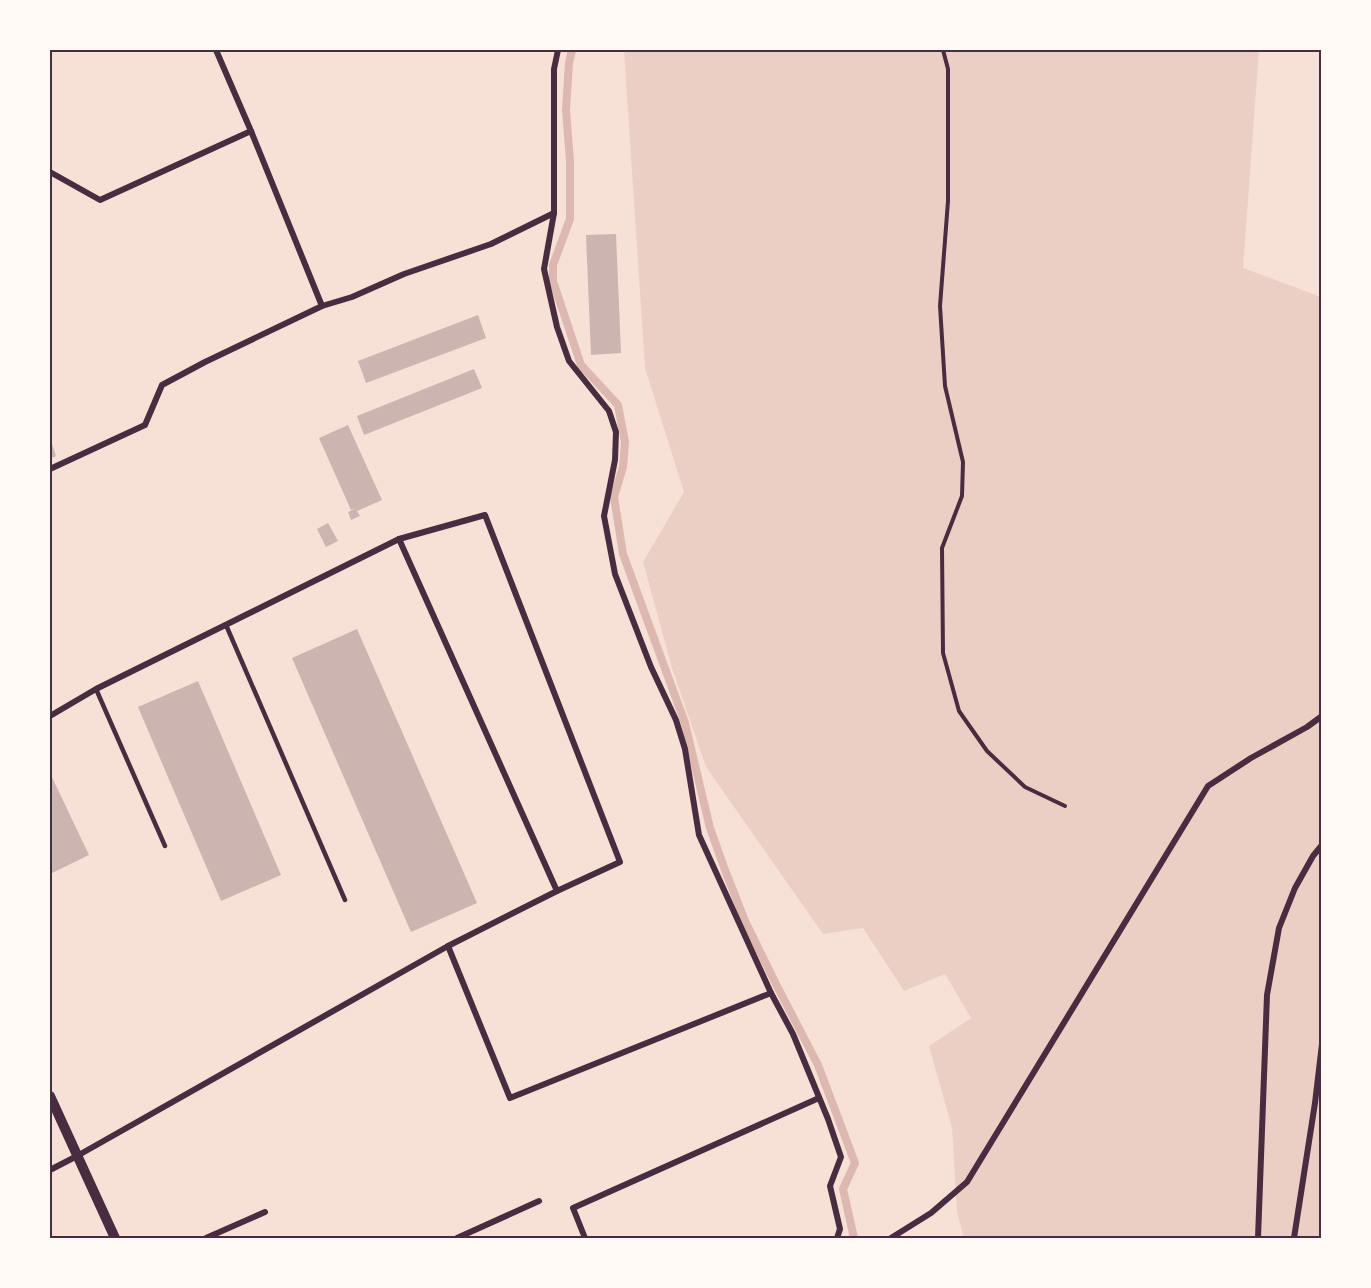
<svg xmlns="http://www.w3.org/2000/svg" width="1371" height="1288" viewBox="0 0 1371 1288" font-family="Mulish,sans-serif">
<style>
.green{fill:#ebcfc5}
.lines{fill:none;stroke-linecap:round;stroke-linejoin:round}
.stream{stroke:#dcb8b0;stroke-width:8}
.building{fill:#ccb4b1}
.path{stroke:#4a2c40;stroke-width:4}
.service{stroke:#4a2c40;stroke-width:4.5}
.minor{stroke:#4a2c40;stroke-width:6}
.tertiary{stroke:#4a2c40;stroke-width:10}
.neatline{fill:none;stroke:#4a2c40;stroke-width:2}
</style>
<rect width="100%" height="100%" fill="#f7e1d7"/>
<path class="green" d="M624 50H1259L1243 268 1321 297V1238H964L957 1212 952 1128 929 1046 971 1018 945 974 904 991 863 928 823 934 706 767 672 668 643 562 684 492 645 368Z"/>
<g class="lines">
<path class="stream" d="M572 50 569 63 566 110 570 161V219L553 265V281L581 365 618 405 625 442 623 467 614 497 623 554 685 723 710 828 725 870 745 921 776 984 818 1065 855 1163 843 1189 854 1238"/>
</g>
<g class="building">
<path d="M616 234 621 353 591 355 586 235Z"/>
<path d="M478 315 486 338 366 383 358 361Z"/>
<path d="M474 369 482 388 364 435 357 416Z"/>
<path d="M348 425 382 500 357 511 360 516 351 520 348 512 357 508 351 510 319 438Z"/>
<path d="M50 438 56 456 50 459Z"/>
<path d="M328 523 338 541 326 547 317 529Z"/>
<path d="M357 629 477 903 411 932 292 658Z"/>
<path d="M198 681 281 875 221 901 138 707Z"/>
<path d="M50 773 89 855 50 874Z"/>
</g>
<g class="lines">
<path class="path" d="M943 50 948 69V201L940 306 945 386 963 462 962 496 942 548 943 653 959 711 987 751 1025 787 1065 806"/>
<g class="service">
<path d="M226 625 345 900"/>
<path d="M96 689 165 846"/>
</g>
<g class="minor">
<path d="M216 50 251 131 322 306"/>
<path d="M558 50 554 69V213L544 269 557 327 569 361 609 411 616 432 615 460 604 516 615 574 651 667 676 720 685 749 699 835 771 993 793 1034 828 1119 841 1157 830 1186 840 1229 837 1238"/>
<path d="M50 172 100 200 251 131"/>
<path d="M50 469 145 425 162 385 205 362 322 306 352 297 404 274 491 244 554 213"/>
<path d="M50 716 96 689 399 539 485 515 620 862 557 891"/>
<path d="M448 946 510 1098 771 993"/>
<path d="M50 1170 77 1156 448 946 557 891 399 539"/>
<path d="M206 1238 265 1212"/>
<path d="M457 1238 539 1201"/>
<path d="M585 1238 573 1208 819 1098"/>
<path d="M891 1238 931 1213 967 1182 1208 786 1251 758 1307 727 1322 716"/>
<path d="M1258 1238 1267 995 1279 928 1295 888 1313 856 1322 845"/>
<path d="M1294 1238 1315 1103 1322 1044"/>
</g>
<path class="tertiary" d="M50 1096 115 1238"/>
</g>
<rect width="1371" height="1288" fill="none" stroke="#fffaf5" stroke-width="102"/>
<rect x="51" y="51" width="1269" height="1186" class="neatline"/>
</svg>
